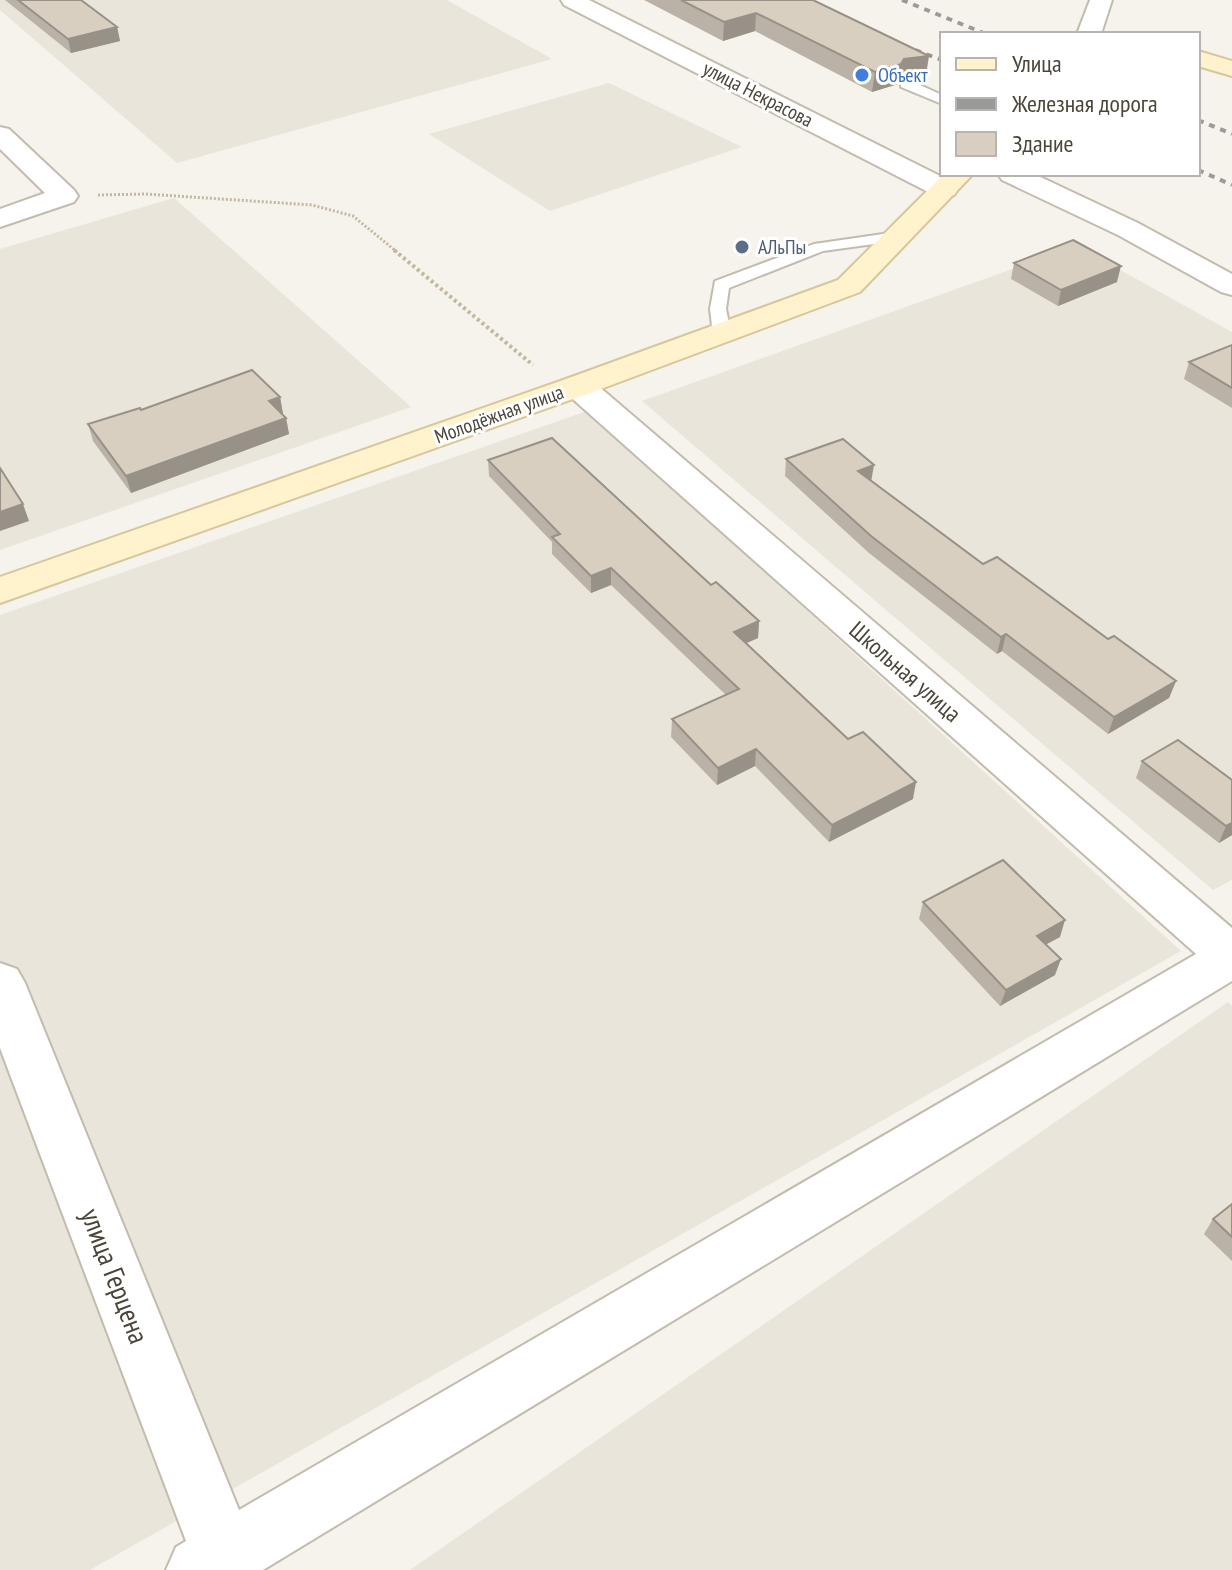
<svg xmlns="http://www.w3.org/2000/svg" width="1232" height="1570" viewBox="0 0 1232 1570" font-family="'PT Sans Narrow',sans-serif">
<style>
.residential{fill:#eae5da}
.lines{fill:none;stroke-linecap:round;stroke-linejoin:round}
.service-casing{stroke:#c2bbae;stroke-width:4}
.minor-casing{stroke:#c2bbae;stroke-width:4}
.tertiary-casing{stroke:#c2bbae;stroke-width:4}
.secondary-casing{stroke:#d6c79b;stroke-width:4}
.path-far1{stroke:#c4b79f;stroke-width:3;stroke-dasharray:2 2;stroke-linecap:butt}
.path{stroke:#c4b79f;stroke-width:4;stroke-dasharray:3 3;stroke-linecap:butt}
.service{fill:#fff;fill-rule:evenodd}
.minor{fill:#fff;fill-rule:evenodd}
.tertiary{fill:#fff;fill-rule:evenodd}
.secondary{fill:#fff3cd;fill-rule:evenodd}
.rail{stroke:#9a9a9a;stroke-width:4;stroke-dasharray:6 6;stroke-linecap:butt}
.wall{fill:#bab2a6}
.shaded-wall{fill:#979187}
.building{fill:#d8cfc1;stroke:#979187;stroke-width:2}
.shop-dot{fill:#3f7fe0;stroke:#fff;stroke-width:3}
.service-dot{fill:#5c6f8a;stroke:#fff;stroke-width:3}
.labels{text-anchor:middle;stroke-width:6;stroke-linejoin:round;paint-order:stroke}
.far-shop-label{font-size:20px;fill:#366cbe;stroke:#fff;text-anchor:start}
.far-street-label{font-size:20px;fill:#4b4439;stroke:#fff}
.far-service-label{font-size:20px;fill:#4e5e75;stroke:#fff;text-anchor:start}
.street-label{font-size:24px;fill:#4b4439;stroke:#fff}
.near-street-label{font-size:28px;fill:#4b4439;stroke:#fff}
</style>
<rect width="100%" height="100%" fill="#f6f3ec"/>
<g class="residential">
<path d="M0 0H447L552 59 177 163 0 10Z"/>
<path d="M609 83 742 147 550 211 429 134Z"/>
<path d="M174 198 411 407 0 550V249Z"/>
<path d="M1077 246 1232 332V880L1213 890 642 401Z"/>
<path d="M587 411 1181 951 90 1570H0V615Z"/>
<path d="M1228 1002 1232 1006V1570H410Z"/>
</g>
<g class="lines">
<g class="service-casing">
<g id="service">
<path d="M901 81H911L942 95V104L901 87Z"/>
<path d="M897 232 903 234V240L823 251 729 288 726 309 731 334 722 339 713 334 710 309 715 281 814 244Z"/>
</g>
</g>
<g class="minor-casing">
<g id="minor">
<path d="M0 127 9 129 74 190 78 196 74 202 0 227V209L45 193 0 149Z"/>
<path d="M998 174H1034L1138 223 1232 274V295L1221 292 1118 235 1002 180Z"/>
<path d="M578 376 590 379 1232 928V981L263 1570H166L176 1547 186 1541 0 1048V963L17 969 25 983 239 1510 1196 954 566 393 561 386 566 379Z"/>
</g>
</g>
<g class="tertiary-casing">
<g id="tertiary">
<path d="M561 0H589L954 183 958 189 954 195 944 197 934 195 564 5Z"/>
<path d="M1090 0H1112L1101 34H1077Z"/>
</g>
</g>
<g class="secondary-casing">
<g id="secondary">
<path d="M1198 51 1232 61V76L1198 66Z"/>
<path d="M944 174H973L860 292 590 393 0 603V577L566 379 838 280Z"/>
</g>
</g>
<path class="path-far1" d="M98 195 146 194 312 205 353 216 397 252"/>
<path class="path" d="M394 250 533 365"/>
<use href="#service" class="service"/>
<use href="#minor" class="minor"/>
<use href="#tertiary" class="tertiary"/>
<use href="#secondary" class="secondary"/>
<g class="rail">
<path d="M902 0 986 34"/>
<path d="M904 46 942 60"/>
<path d="M1198 120 1232 134"/>
<path d="M1198 170 1232 185"/>
</g>
</g>
<g class="wall">
<path d="M5 0H81L117 27 120 41 71 53Z"/>
<path d="M644 0H813L926 75 901 78 898 84 872 92 755 31 723 41Z"/>
<path d="M1014 263 1117 282 1058 306 1011 279Z"/>
<path d="M1232 345V408L1184 379 1189 362Z"/>
<path d="M280 397 283 414H282L286 418 289 434 131 493 93 441 88 424 141 410Z"/>
<path d="M786 459 871 481 983 564 1108 639 1176 681 1169 698 1108 734 1002 651 997 654 869 553 785 476Z"/>
<path d="M488 460 711 585 759 621 758 638 746 643 913 799 829 842 755 766 717 785 671 737 672 719 726 695 611 585 591 593 552 554V542L489 476Z"/>
<path d="M1178 740 1232 835 1219 843 1136 778 1142 761Z"/>
<path d="M923 902 1060 937 1046 944 1055 975 1000 1006 919 919Z"/>
<path d="M1232 1204V1261L1204 1234 1213 1219Z"/>
</g>
<g class="shaded-wall">
<path d="M756 13 755 31 723 41 724 22Z"/>
<path d="M117 27 120 41 71 53 68 39Z"/>
<path d="M929 56 926 75 901 78 898 84 872 92 875 72 904 59Z"/>
<path d="M1121 266 1117 282 1058 306 1061 290Z"/>
<path d="M280 397 283 414 272 418 269 401Z"/>
<path d="M286 418 289 434 131 493 126 476Z"/>
<path d="M874 465 871 482 858 471Z"/>
<path d="M23 504 29 521 0 531V512Z"/>
<path d="M611 568V585L591 593V576Z"/>
<path d="M759 621 758 638 733 649 734 632Z"/>
<path d="M1006 634 1002 651 997 654 1001 637Z"/>
<path d="M1176 681 1169 698 1108 734 1114 717Z"/>
<path d="M756 749 755 766 717 785 718 768Z"/>
<path d="M916 782 913 799 829 842 832 825Z"/>
<path d="M1232 823V835L1219 843 1226 826Z"/>
<path d="M1065 920 1060 937 1032 952 1037 936Z"/>
<path d="M1061 959 1055 975 1000 1006 1006 990Z"/>
</g>
<g class="building">
<path d="M18 0H81L117 27 68 39Z"/>
<path d="M681 0H813L929 56 904 59 901 64 875 72 756 13 724 22Z"/>
<path d="M1073 240 1121 266 1061 290 1014 263Z"/>
<path d="M1232 345V388L1189 362Z"/>
<path d="M252 370 280 397 269 401 286 418 126 476 88 424 140 408 141 410Z"/>
<path d="M552 438 711 585 716 582 759 621 734 632 848 739 863 732 916 782 832 825 756 749 718 768 672 719 739 689 611 568 591 576 552 537 560 534 488 460Z"/>
<path d="M843 439 874 465 858 471 983 564 997 557 1108 639 1114 636 1176 681 1114 717 1006 634 1001 637 871 536 786 459Z"/>
<path d="M0 468 23 504 0 512Z"/>
<path d="M1178 740 1232 780V823L1226 826 1142 761Z"/>
<path d="M1003 860 1065 920 1037 936 1061 959 1006 990 923 902Z"/>
<path d="M1232 1204V1237L1213 1219Z"/>
</g>
<circle class="shop-dot" cx="862" cy="75" r="8"/>
<circle class="service-dot" cx="742" cy="247" r="8"/>
<g class="labels">
<g class="far-shop-label">
<text x="878" y="82">Объект</text>
</g>
<g class="far-street-label">
<text transform="translate(758 94) rotate(27)" y="7">улица Некрасова</text>
<text transform="translate(499 414) rotate(-20)" y="7">Молодёжная улица</text>
</g>
<g class="far-service-label">
<text x="758" y="254">АЛьПы</text>
</g>
<g class="street-label">
<text transform="translate(905 672) rotate(41)" y="8">Школьная улица</text>
</g>
<g class="near-street-label">
<text transform="translate(115 1276) rotate(69)" y="10">улица Герцена</text>
</g>
</g>
<rect x="940" y="32" width="260" height="144" fill="#ffffff" stroke="#b7b4b0" stroke-width="2"/>
<rect x="956" y="58" width="40" height="12" fill="#fff3cd" stroke="#b7b4b0" stroke-width="2"/>
<text x="1012" y="72" font-size="24" fill="#4b4439">Улица</text>
<rect x="956" y="98" width="40" height="12" fill="#9a9a9a" stroke="#b7b4b0" stroke-width="2"/>
<text x="1012" y="112" font-size="24" fill="#4b4439">Железная дорога</text>
<rect x="956" y="132" width="40" height="24" fill="#d8cfc1" stroke="#b7b4b0" stroke-width="2"/>
<text x="1012" y="152" font-size="24" fill="#4b4439">Здание</text>
</svg>
